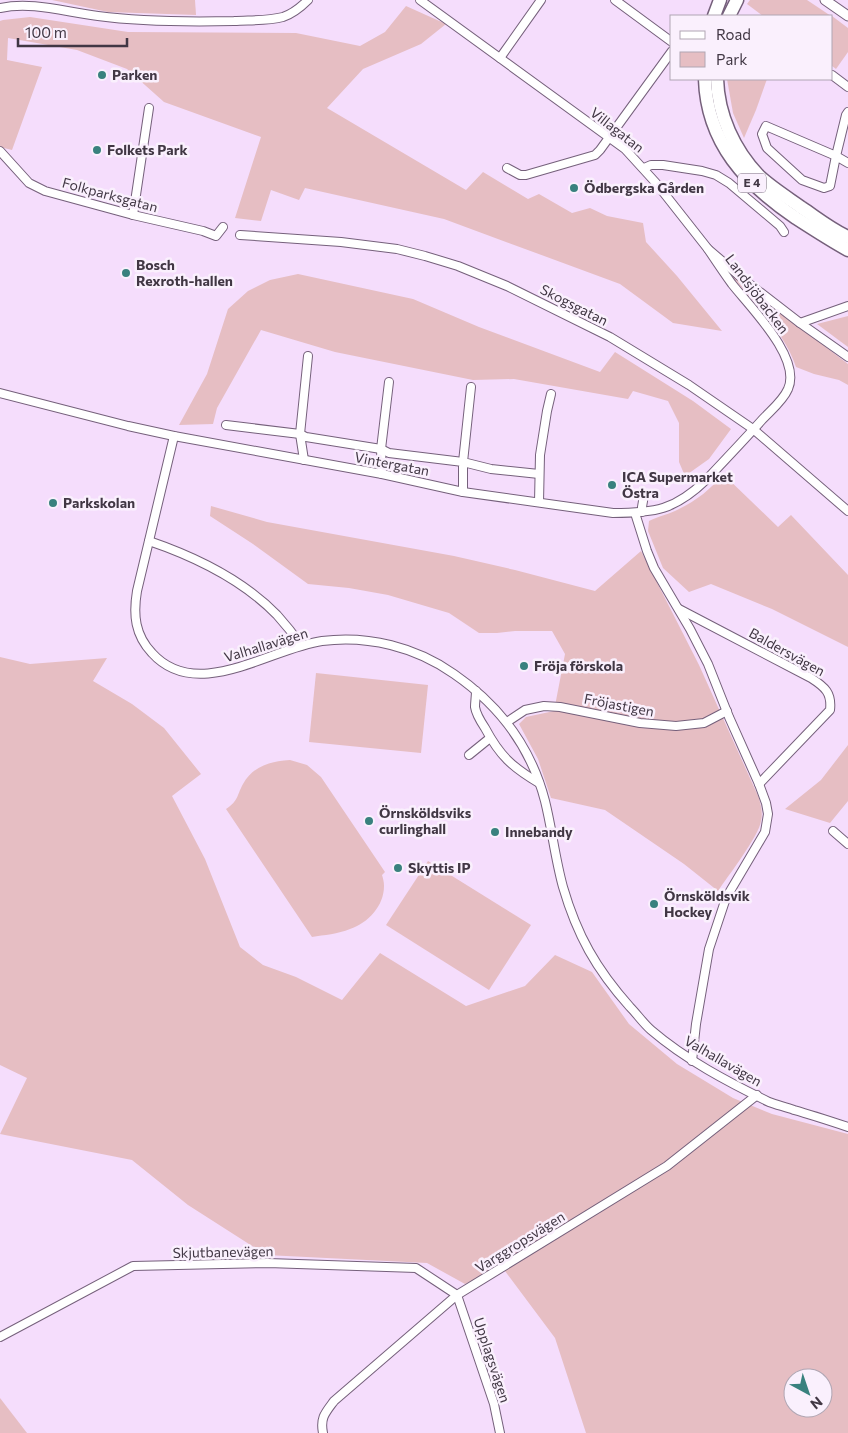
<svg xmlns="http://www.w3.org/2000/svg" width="848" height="1433" viewBox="0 0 848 1433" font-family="Commissioner,sans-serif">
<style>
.green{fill:#e6bec3;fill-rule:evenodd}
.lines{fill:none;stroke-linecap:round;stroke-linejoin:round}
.minor-casing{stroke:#75607b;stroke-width:10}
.tertiary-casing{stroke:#75607b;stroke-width:11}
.trunk-casing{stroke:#75607b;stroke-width:15}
.minor{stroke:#fff;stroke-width:8}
.tertiary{stroke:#fff;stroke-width:9}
.trunk{stroke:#fff;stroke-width:12}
.poi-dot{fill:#39817e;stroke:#faf0fd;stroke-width:2}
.labels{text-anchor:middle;stroke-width:5;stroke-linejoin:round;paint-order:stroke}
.shield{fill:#faf0fd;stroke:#786e7c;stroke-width:1}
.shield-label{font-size:12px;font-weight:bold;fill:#413744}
.poi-label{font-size:14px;font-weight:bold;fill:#413744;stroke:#faf0fd;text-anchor:start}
.street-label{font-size:14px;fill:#413744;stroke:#faf0fd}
</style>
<rect width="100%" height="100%" fill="#f5ddfc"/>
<g class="green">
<path d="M52 0H195L196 15 108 12Z"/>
<path d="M750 0H807L831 16H763L747 4Z"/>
<path d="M406 6 446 24 421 44 363 69 327 108 466 190 483 172 528 199 539 194 572 213 590 208 607 216 643 223 646 242 677 276 722 331 673 323 620 284 444 219 305 188 299 200 271 190 261 221 235 218 261 137 164 102 127 69 77 50 8 38 7 60 42 67 12 150 0 147V21L3 20 30 17 128 32 296 33 360 46 385 32Z"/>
<path d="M832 16 848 28V52L836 69 832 66Z"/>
<path d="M727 79H767L756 110 744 138 733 113Z"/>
<path d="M729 273 848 364V385L839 380 814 374 796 367C784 331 753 302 729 273Z"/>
<path d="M298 274 413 299 479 327 600 372 615 352 693 401 731 429 709 459 685 476 679 462V423L668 401 633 391 628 399 514 379 473 380 335 352 261 330 217 408 213 424 179 425 207 374 228 309 248 291 270 280Z"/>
<path d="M848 316V347L817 324Z"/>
<path d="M723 474 778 527 791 515 848 575V647L772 609 711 584 689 592 663 568 648 531 649 521C659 516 670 514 679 509 696 501 711 489 723 474Z"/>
<path d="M211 506 267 522 454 556 515 570 595 591 641 551 699 665 759 798C761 806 763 813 761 821 759 836 728 876 718 891L684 864 605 810 551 798 538 759 519 724 526 717 554 711 565 654 552 631H515L497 633H479L449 613 388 595 349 588 308 584 253 544 210 516Z"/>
<path d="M0 657 30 664 107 658 93 681 132 704 164 728 201 774 172 796 205 859 240 947 263 965 296 977 342 1000 380 953 466 1006 525 986 555 955 592 972 629 1024 677 1064 733 1098 772 1114 848 1134V1433H586L555 1338 502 1267 465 1284 427 1263 266 1255 188 1205 132 1160 0 1134 27 1078 0 1065ZM793 1378H823V1408H793Z"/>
<path d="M316 673 428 685 421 753 309 742Z"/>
<path d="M848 745V801L830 823 785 809 821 780Z"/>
<path d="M290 760 307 765 321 777 385 872 382 875C383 878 384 882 384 886 384 906 368 923 350 929 338 934 324 935 312 937L226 809C239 800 236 797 243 784 253 766 271 761 290 760Z"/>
<path d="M428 861 531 925 489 990 386 925Z"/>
<path d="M0 1398 27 1433H0Z"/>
</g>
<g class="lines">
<g class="minor-casing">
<g id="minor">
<path d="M420 0 625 149 656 183 708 249 743 279 800 323 848 357"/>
<path d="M615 0 672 42"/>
<path d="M0 8C32 1 65 12 98 16 143 22 189 22 234 21 250 20 267 21 283 17 292 14 301 7 308 0"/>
<path d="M500 58 541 0"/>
<path d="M832 75 848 87"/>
<path d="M848 112 846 115 836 156 830 186 824 188 802 180 767 148 762 134 766 126 836 156 848 163"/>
<path d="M0 151 29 183 45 191 133 215 203 231 216 236 223 227"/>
<path d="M507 168 520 175H526L595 155 600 150 672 51"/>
<path d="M644 168 651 165H663L702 171 716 175 729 183 780 226 784 232"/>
<path d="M133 215 149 108"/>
<path d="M240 235 341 242 397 249 425 256 458 266 507 286 610 337 689 385 753 429 848 511"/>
<path d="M800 323 848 306"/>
<path d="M471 387 463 462 491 469 539 474"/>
<path d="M0 393 128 426 174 436 382 474 463 492 613 513C655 513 675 510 706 480 724 461 743 441 761 421 770 411 783 401 788 389 802 358 750 307 732 284 724 273 716 261 708 249"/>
<path d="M226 425 300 434 306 437 381 449 389 453 463 462V492"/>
<path d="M174 436 137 591C133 615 135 635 152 653 197 703 271 648 322 641 368 635 416 647 454 674 499 705 531 747 545 801 552 829 555 858 563 887 577 935 596 969 630 1007 637 1014 643 1023 651 1030 686 1060 728 1082 769 1102 777 1105 786 1107 794 1110 812 1115 830 1121 848 1127"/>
<path d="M304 460 300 434 308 356"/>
<path d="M382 474 381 449 389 382"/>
<path d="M539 502 540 455 547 411 551 394"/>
<path d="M642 512V507L644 495"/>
<path d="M635 513 647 551 654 568 690 629 708 664 729 717 759 784 766 803 768 814 765 832 726 898 709 949 696 1024 692 1061"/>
<path d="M149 541C196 557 243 580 277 615 286 625 294 635 301 645"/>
<path d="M679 609 811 678C825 687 832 693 830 710L759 784"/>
<path d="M476 691C476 696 475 702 475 707 476 714 481 722 485 728 500 756 512 767 539 783"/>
<path d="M507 722 525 710 544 706 560 707 640 723 676 726 704 723 727 711"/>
<path d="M469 755 490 738"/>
<path d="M833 831 848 844"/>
<path d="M457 1295 494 1404 500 1433"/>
<path d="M0 1337 133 1266 268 1263 416 1268 457 1295"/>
<path d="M323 1433C320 1418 325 1413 334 1401L457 1295 667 1166 757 1095"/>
</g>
</g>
<g class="tertiary-casing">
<path id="tertiary" d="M825 0 848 16"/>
</g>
<g class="trunk-casing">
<g id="trunk">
<path d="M714 16 720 0"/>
<path d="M729 16 737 0"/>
<path d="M705 79C707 143 746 184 796 218 813 229 830 240 848 250"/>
<path d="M717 79C718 115 734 150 759 176 772 188 788 198 802 208 817 218 832 230 848 237"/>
</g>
</g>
<use href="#minor" class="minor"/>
<use href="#tertiary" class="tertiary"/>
<use href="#trunk" class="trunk"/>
</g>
<g class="poi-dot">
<circle cx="102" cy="75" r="5"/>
<circle cx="97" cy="150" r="5"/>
<circle cx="574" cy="188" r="5"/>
<circle cx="126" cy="273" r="5"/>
<circle cx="612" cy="485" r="5"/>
<circle cx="53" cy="503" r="5"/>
<circle cx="524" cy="666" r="5"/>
<circle cx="369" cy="821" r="5"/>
<circle cx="495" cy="832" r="5"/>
<circle cx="398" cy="868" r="5"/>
<circle cx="654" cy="904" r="5"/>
</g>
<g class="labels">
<rect class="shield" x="738" y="173.5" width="28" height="19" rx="4"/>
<g class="shield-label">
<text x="752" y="187">E 4</text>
</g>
<g class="poi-label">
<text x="112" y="80">Parken</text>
<text x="107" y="155">Folkets Park</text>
<text x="584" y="193">Ödbergska Gården</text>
<text x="136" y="270">Bosch<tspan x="136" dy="16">Rexroth-hallen</tspan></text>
<text x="622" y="482">ICA Supermarket<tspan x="622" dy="16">Östra</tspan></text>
<text x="63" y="508">Parkskolan</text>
<text x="534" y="671">Fröja förskola</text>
<text x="379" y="818">Örnsköldsviks<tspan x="379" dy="16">curlinghall</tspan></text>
<text x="505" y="837">Innebandy</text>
<text x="408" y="873">Skyttis IP</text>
<text x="664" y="901">Örnsköldsvik<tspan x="664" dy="16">Hockey</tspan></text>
</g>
<g class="street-label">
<text transform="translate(617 130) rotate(38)" y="5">Villagatan</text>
<text transform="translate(110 195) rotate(15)" y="5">Folkparksgatan</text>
<text transform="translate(757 294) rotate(53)" y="5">Landsjöbacken</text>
<text transform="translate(574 305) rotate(27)" y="5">Skogsgatan</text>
<text transform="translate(392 464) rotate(11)" y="5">Vintergatan</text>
<text transform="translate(266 645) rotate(-17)" y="5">Valhallavägen</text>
<text transform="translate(787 652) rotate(29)" y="5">Baldersvägen</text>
<text transform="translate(619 705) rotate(11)" y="5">Fröjastigen</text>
<text transform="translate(723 1061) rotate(30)" y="5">Valhallavägen</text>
<text transform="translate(520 1242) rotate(-32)" y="5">Varggropsvägen</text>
<text transform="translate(223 1252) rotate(-1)" y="5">Skjutbanevägen</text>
<text transform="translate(492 1360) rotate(72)" y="5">Upplagsvägen</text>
</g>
</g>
<rect x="670" y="15" width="162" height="65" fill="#faf0fd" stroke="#b0a6b3"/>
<rect x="680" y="31" width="25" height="8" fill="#ffffff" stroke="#b0a6b3"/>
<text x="716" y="40" font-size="15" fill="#413744">Road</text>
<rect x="680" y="52" width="25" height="15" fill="#e6bec3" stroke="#b0a6b3"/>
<text x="716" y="65" font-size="15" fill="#413744">Park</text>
<g transform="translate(808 1393) rotate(140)"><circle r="24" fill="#faf0fd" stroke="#b0a6b3"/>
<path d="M0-4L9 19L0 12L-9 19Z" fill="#39817e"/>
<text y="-8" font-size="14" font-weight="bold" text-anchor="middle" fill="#413744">N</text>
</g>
<path d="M18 38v8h109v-8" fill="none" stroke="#413744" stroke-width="2.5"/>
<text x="25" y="38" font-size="15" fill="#413744" stroke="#faf0fd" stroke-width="4" paint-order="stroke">100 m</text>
</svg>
